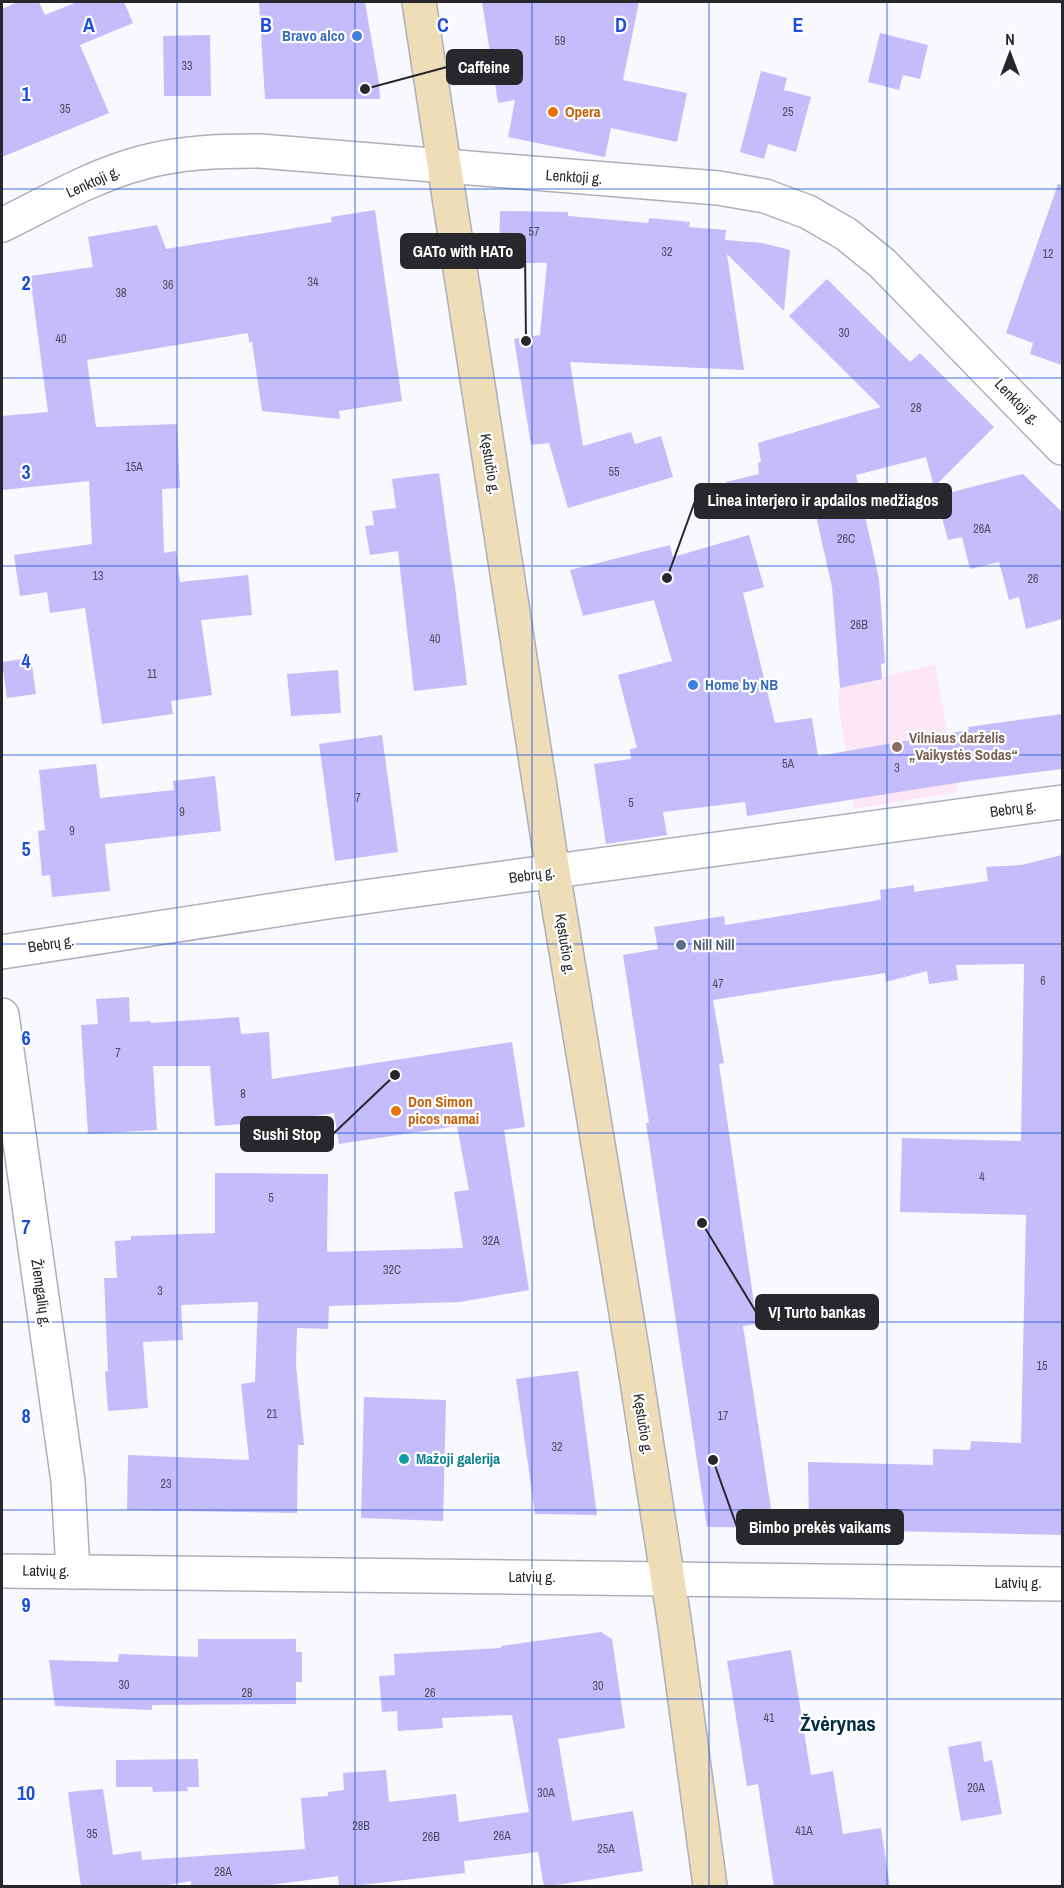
<svg xmlns="http://www.w3.org/2000/svg" width="1064" height="1888" viewBox="0 0 1064 1888" font-family="'Archivo Narrow',sans-serif">
<style>
.education{fill:#fee7f4}
.building{fill:#c5bcfc}
.lines{fill:none;stroke-linecap:round;stroke-linejoin:round}
.minor-casing{stroke:#b0aeba;stroke-width:36}
.tertiary-casing{stroke:#b0aeba;stroke-width:36}
.secondary-casing{stroke:#b0aeba;stroke-width:36}
.minor{stroke:#fff;stroke-width:33}
.tertiary{stroke:#fff;stroke-width:33}
.secondary{stroke:#eddeb8;stroke-width:33}
.grid{fill:none;stroke:#1d4ed8;stroke-width:1.5;stroke-opacity:0.55}
.shop-dot{fill:#3f7fe0;stroke:#fff;stroke-width:2}
.food-dot{fill:#e8710a;stroke:#fff;stroke-width:2}
.education-dot{fill:#8d6e63;stroke:#fff;stroke-width:2}
.service-dot{fill:#5c6f8a;stroke:#fff;stroke-width:2}
.culture-dot{fill:#0f9aa8;stroke:#fff;stroke-width:2}
.labels{text-anchor:middle;stroke-width:4.5;stroke-linejoin:round;paint-order:stroke}
.number-label{font-size:12px;fill:#4f4d60}
.shop-label{font-size:15px;font-weight:bold;fill:#366cbe;stroke:#fff;text-anchor:end}
.food-label{font-size:15px;font-weight:bold;fill:#c56008;stroke:#fff;text-anchor:start}
.street-label{font-size:15px;fill:#28282c;stroke:#fff}
.education-label{font-size:15px;font-weight:bold;fill:#785e54;stroke:#fff;text-anchor:start}
.service-label{font-size:15px;font-weight:bold;fill:#4e5e75;stroke:#fff;text-anchor:start}
.culture-label{font-size:15px;font-weight:bold;fill:#0d838f;stroke:#fff;text-anchor:start}
.district-label{font-size:21px;font-weight:bold;fill:#002d41;stroke:#fff}
.grid-label{font-size:20px;text-anchor:middle;font-weight:bold;fill:#1d4ed8;stroke:#fff;stroke-width:4.5;stroke-linejoin:round;paint-order:stroke}
.leader{fill:none;stroke:#28282c;stroke-width:2}
.callout-dot{fill:#28282c;stroke:#fff;stroke-width:2}
.callout{fill:#28282c;stroke:#28282c;stroke-width:2}
.callout-label{font-size:16px;text-anchor:middle;font-weight:bold;fill:#fff}
</style>
<rect width="100%" height="100%" fill="#f8f8ff"/>
<path class="education" d="M935 664 958 792 854 809 838 702 840 688Z"/>
<g class="building">
<path d="M18 2H39L45 15 77 2H124L133 23 80 45 109 113 2 157V9Z"/>
<path d="M259 2H365L379 83 380 99H265Z"/>
<path d="M482 2H639L623 80 687 93 677 142 611 128 605 157 508 137 515 100 498 103Z"/>
<path d="M880 33 928 45 920 79 903 75 899 90 868 82Z"/>
<path d="M210 35 211 96H164L163 36Z"/>
<path d="M761 71 787 78 784 90 811 97 796 152 768 144 764 159 740 152Z"/>
<path d="M1058 184 1062 185V365L1030 354 1033 343 1006 333Z"/>
<path d="M375 210 402 401 339 411 340 419 262 411 252 342H249L248 333 87 360 96 427 177 424 180 488 162 489 164 553 176 551 180 582 248 575 252 615 201 620 212 695 171 701 173 714 102 724 85 608 50 613 47 592 20 596 14 555 92 544 89 481 2 490V416L48 412 30 276 93 267 88 237 157 225 166 249 332 222 331 217Z"/>
<path d="M500 211 568 212V216L648 223 649 218 690 222 689 227 726 230 725 240 762 243 790 250 784 311 727 254 744 370 570 362 583 446 631 432 635 444 661 436 673 477 568 508 549 443 531 445 514 339 540 335 547 263H526V253H499Z"/>
<path d="M827 279 910 362 920 353 994 427 934 487 926 457 856 475 879 579 885 663 881 664 882 679 840 688 832 587 810 489 733 512 726 482 759 474 758 463 761 462 758 443 881 407 789 316Z"/>
<path d="M439 473 455 587 467 685 414 691 398 551 370 555 365 526 374 525 372 511 396 508 392 479Z"/>
<path d="M1023 474 1062 512V619L1026 629 1019 597 1009 600 999 562 970 569 962 537 948 540 936 496Z"/>
<path d="M749 535 764 587 743 593 775 723 812 718 818 756 969 730 968 727 1062 714V769L975 780 747 816 745 802 663 812 667 835 606 844 594 764 631 759 630 749 637 748 618 675 672 661 654 600 583 616 570 570 670 545 673 557Z"/>
<path d="M31 658 36 694 7 698 2 662Z"/>
<path d="M338 670 341 713 291 716 287 674Z"/>
<path d="M382 735 398 852 335 861 319 744Z"/>
<path d="M96 764 100 798 174 790 173 781 215 776 221 831 105 844 110 891 52 897 50 875 42 876 38 831 45 830 39 770Z"/>
<path d="M1062 855V1535L809 1529 808 1462 933 1465V1449L970 1450 971 1441 1021 1443 1026 1215 900 1212 902 1138 1021 1141 1024 964 956 965 958 980 929 984 927 971 886 982 885 973 713 1000 724 1063 719 1064 757 1324 743 1326 774 1528 707 1527 646 1123H649L623 955 658 949 654 927 724 916 725 925 874 901 881 899 880 890 914 885V892L988 881 986 867 1021 865Z"/>
<path d="M129 997 130 1022 150 1021 151 1023 239 1017 241 1034 269 1032 272 1079 512 1042 525 1127 504 1130 529 1290 460 1302 329 1306 328 1329 297 1328 296 1365 304 1445H298L297 1513 127 1510 128 1455 249 1460 241 1384 255 1382 258 1302 181 1305 183 1340 143 1342 148 1408 108 1411 105 1371H108L104 1278H117L115 1241 131 1240V1236L215 1233V1173L328 1174 327 1252 463 1248 454 1192 469 1190 457 1126 339 1144 334 1113 283 1121 215 1126 210 1066H153L157 1130 88 1134 81 1025 98 1024 96 999Z"/>
<path d="M578 1371 597 1515 535 1514 516 1379Z"/>
<path d="M364 1397 446 1400 443 1521 361 1518Z"/>
<path d="M601 1632 612 1639 625 1728 558 1739 572 1821 633 1811 643 1871 544 1887 538 1852 464 1861 465 1873 344 1887H339L338 1876 255 1887H191V1881L157 1887H81L68 1792 103 1789 113 1855 141 1851 142 1860 305 1849 301 1798 328 1796V1792L344 1790 343 1773 386 1770 389 1802 456 1794 459 1822 529 1812 512 1715 442 1718 443 1728 398 1731 397 1711 382 1712 379 1676 395 1675 394 1654 501 1648V1646Z"/>
<path d="M198 1639H296V1652H302V1682H296V1704L152 1705V1710L55 1706 49 1660 118 1662 119 1654 198 1657Z"/>
<path d="M791 1650 811 1775 833 1771 843 1834 881 1828 890 1887H774L758 1784 747 1786 727 1661Z"/>
<path d="M981 1741 984 1762 992 1760 1002 1814 961 1821 948 1747Z"/>
<path d="M198 1759 199 1787H187L188 1791 153 1792 152 1787H116V1760Z"/>
</g>
<g class="lines">
<g class="minor-casing">
<g id="minor">
<path d="M2 225C47 203 92 176 141 163 180 152 220 151 260 151L718 188 765 196 808 212 846 234 882 263 1062 448"/>
<path d="M2 952 327 902 1062 802"/>
<path d="M2 1015 68 1481 73 1572"/>
<path d="M2 1571 667 1579"/>
</g>
</g>
<g class="tertiary-casing">
<path id="tertiary" d="M667 1579 1062 1584"/>
</g>
<g class="secondary-casing">
<path id="secondary" d="M419 2 553 872 632 1349 675 1626 710 1886"/>
</g>
<use href="#minor" class="minor"/>
<use href="#tertiary" class="tertiary"/>
<use href="#secondary" class="secondary"/>
</g>
<path class="grid" d="M177 2V1886M355 2V1886M532 2V1886M709 2V1886M887 2V1886M2 189H1062M2 378H1062M2 566H1062M2 755H1062M2 944H1062M2 1133H1062M2 1322H1062M2 1510H1062M2 1699H1062"/>
<g class="shop-dot">
<circle cx="357" cy="36" r="6"/>
<circle cx="693" cy="685" r="6"/>
</g>
<g class="food-dot">
<circle cx="553" cy="112" r="6"/>
<circle cx="396" cy="1111" r="6"/>
</g>
<circle class="education-dot" cx="897" cy="747" r="6"/>
<circle class="service-dot" cx="681" cy="945" r="6"/>
<circle class="culture-dot" cx="404" cy="1459" r="6"/>
<g class="labels">
<g class="number-label">
<text x="560" y="45">59</text>
<text x="187" y="70">33</text>
<text x="65" y="113">35</text>
<text x="788" y="116">25</text>
<text x="534" y="236">57</text>
<text x="667" y="256">32</text>
<text x="1048" y="258">12</text>
<text x="313" y="286">34</text>
<text x="168" y="289">36</text>
<text x="121" y="297">38</text>
<text x="844" y="337">30</text>
<text x="61" y="343">40</text>
<text x="916" y="412">28</text>
<text x="134" y="471">15A</text>
<text x="614" y="476">55</text>
<text x="982" y="533">26A</text>
<text x="846" y="543">26C</text>
<text x="98" y="580">13</text>
<text x="1033" y="583">26</text>
<text x="859" y="629">26B</text>
<text x="435" y="643">40</text>
<text x="152" y="678">11</text>
<text x="788" y="768">5A</text>
<text x="897" y="772">3</text>
<text x="358" y="802">7</text>
<text x="631" y="807">5</text>
<text x="182" y="816">9</text>
<text x="72" y="835">9</text>
<text x="1043" y="985">6</text>
<text x="718" y="988">47</text>
<text x="118" y="1057">7</text>
<text x="243" y="1098">8</text>
<text x="982" y="1181">4</text>
<text x="271" y="1202">5</text>
<text x="491" y="1245">32A</text>
<text x="392" y="1274">32C</text>
<text x="160" y="1295">3</text>
<text x="1042" y="1370">15</text>
<text x="272" y="1418">21</text>
<text x="723" y="1420">17</text>
<text x="557" y="1451">32</text>
<text x="166" y="1488">23</text>
<text x="124" y="1689">30</text>
<text x="598" y="1690">30</text>
<text x="247" y="1697">28</text>
<text x="430" y="1697">26</text>
<text x="769" y="1722">41</text>
<text x="976" y="1792">20A</text>
<text x="546" y="1797">30A</text>
<text x="361" y="1830">28B</text>
<text x="804" y="1835">41A</text>
<text x="92" y="1838">35</text>
<text x="502" y="1840">26A</text>
<text x="431" y="1841">26B</text>
<text x="606" y="1853">25A</text>
<text x="223" y="1876">28A</text>
</g>
<g class="shop-label">
<text x="345" y="41">Bravo alco</text>
<text x="705" y="690" text-anchor="start">Home by NB</text>
</g>
<g class="food-label">
<text x="565" y="117">Opera</text>
<text x="408" y="1107">Don Simon<tspan x="408" dy="17">picos namai</tspan></text>
</g>
<g class="street-label">
<text transform="translate(574 177) rotate(4)" y="5">Lenktoji g.</text>
<text transform="translate(93 182) rotate(-24)" y="5">Lenktoji g.</text>
<text transform="translate(1017 402) rotate(46)" y="5">Lenktoji g.</text>
<text transform="translate(490 464) rotate(81)" y="5">Kęstučio g.</text>
<text transform="translate(1013 809) rotate(-8)" y="5">Bebrų g.</text>
<text transform="translate(532 875) rotate(-8)" y="5">Bebrų g.</text>
<text transform="translate(51 944) rotate(-9)" y="5">Bebrų g.</text>
<text transform="translate(565 944) rotate(81)" y="5">Kęstučio g.</text>
<text transform="translate(41 1293) rotate(82)" y="5">Žiemgalių g.</text>
<text transform="translate(643 1424) rotate(81)" y="5">Kęstučio g.</text>
<text transform="translate(46 1571) rotate(1)" y="5">Latvių g.</text>
<text x="532" y="1582">Latvių g.</text>
<text x="1018" y="1588">Latvių g.</text>
</g>
<g class="education-label">
<text x="909" y="743">Vilniaus darželis<tspan x="909" dy="17">„Vaikystės Sodas“</tspan></text>
</g>
<g class="service-label">
<text x="693" y="950">Nill Nill</text>
</g>
<g class="culture-label">
<text x="416" y="1464">Mažoji galerija</text>
</g>
<g class="district-label">
<text x="838" y="1731">Žvėrynas</text>
</g>
</g>
<g class="grid-label">
<text x="89" y="32">A</text>
<text x="266" y="32">B</text>
<text x="443" y="32">C</text>
<text x="621" y="32">D</text>
<text x="798" y="32">E</text>
<text x="26" y="101">1</text>
<text x="26" y="290">2</text>
<text x="26" y="479">3</text>
<text x="26" y="668">4</text>
<text x="26" y="856">5</text>
<text x="26" y="1045">6</text>
<text x="26" y="1234">7</text>
<text x="26" y="1423">8</text>
<text x="26" y="1612">9</text>
<text x="26" y="1800">10</text>
</g>
<path class="leader" d="M365 89L447 67M526 341L525 251M667 578L695 501M395 1075L333 1134M702 1223L756 1312M713 1460L737 1527"/>
<g class="callout-dot">
<circle cx="365" cy="89" r="6"/>
<circle cx="526" cy="341" r="6"/>
<circle cx="667" cy="578" r="6"/>
<circle cx="395" cy="1075" r="6"/>
<circle cx="702" cy="1223" r="6"/>
<circle cx="713" cy="1460" r="6"/>
</g>
<g class="callout">
<rect x="447" y="50" width="75" height="34" rx="6"/>
<rect x="401" y="234" width="124" height="34" rx="6"/>
<rect x="695" y="484" width="256" height="34" rx="6"/>
<rect x="241" y="1117" width="92" height="34" rx="6"/>
<rect x="756" y="1295" width="122" height="34" rx="6"/>
<rect x="737" y="1510" width="166" height="34" rx="6"/>
</g>
<g class="callout-label">
<text x="484" y="73">Caffeine</text>
<text x="463" y="257">GATo with HATo</text>
<text x="823" y="506">Linea interjero ir apdailos medžiagos</text>
<text x="287" y="1140">Sushi Stop</text>
<text x="817" y="1318">VĮ Turto bankas</text>
<text x="820" y="1533">Bimbo prekės vaikams</text>
</g>
<rect width="1064" height="1888" fill="none" stroke="#28282c" stroke-width="6"/>
<g transform="translate(1010 54)" stroke="#ffffff" stroke-width="4.5" paint-order="stroke">
<path d="M0-4.5L10 22L0 15L-10 22Z" fill="#28282c"/>
<text y="-9" font-size="16" font-weight="bold" text-anchor="middle" fill="#28282c">N</text>
</g>
</svg>
